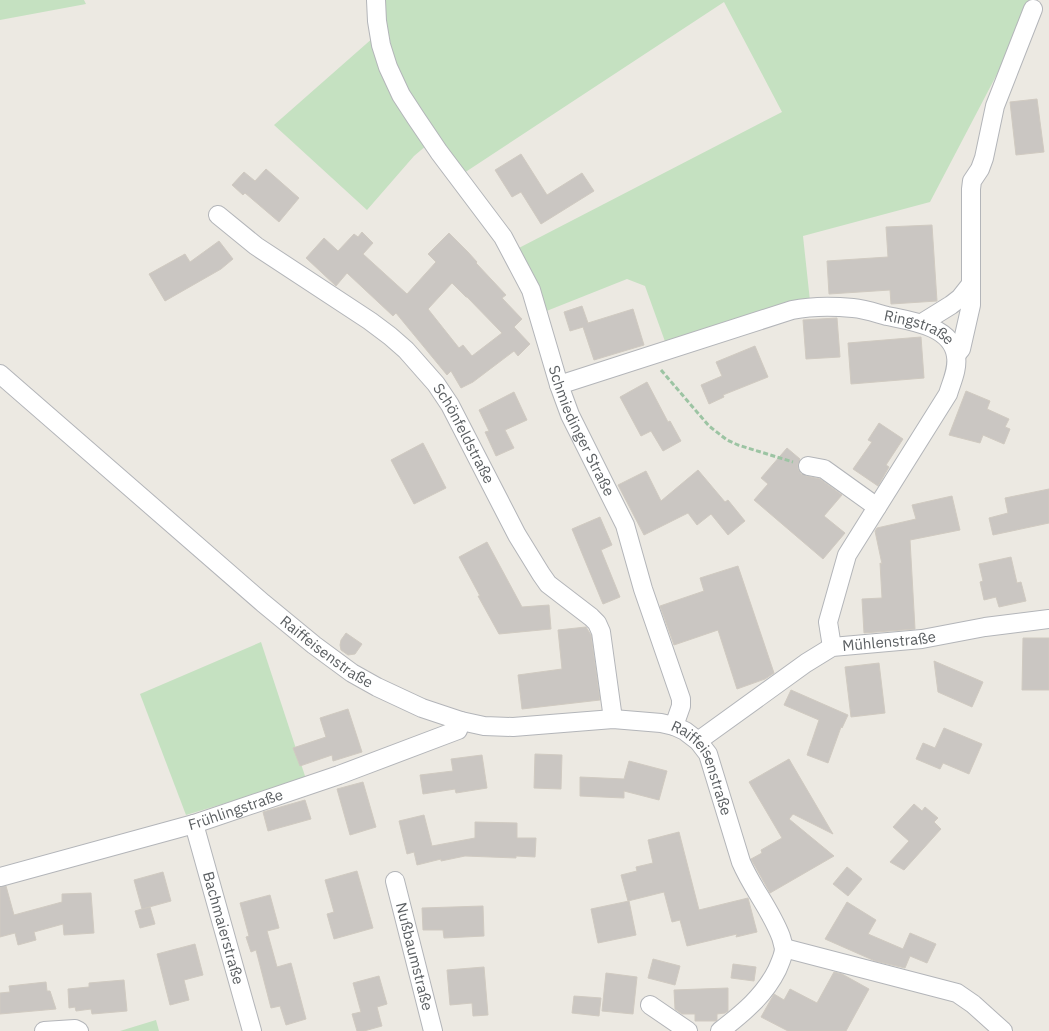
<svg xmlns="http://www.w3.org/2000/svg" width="1049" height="1031" viewBox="0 0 1049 1031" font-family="'IBM Plex Sans',sans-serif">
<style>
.green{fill:#c5e1c1}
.building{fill:#cac6c2;stroke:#d0cac1;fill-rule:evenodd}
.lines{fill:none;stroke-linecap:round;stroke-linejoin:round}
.minor-casing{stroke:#b3b5b9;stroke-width:20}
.path{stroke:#9cc4a3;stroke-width:3;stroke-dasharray:5 2.5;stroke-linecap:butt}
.minor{stroke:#fff;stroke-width:18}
.labels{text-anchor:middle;stroke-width:4;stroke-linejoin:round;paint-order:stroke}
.street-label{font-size:15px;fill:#5b5f62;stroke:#fff}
</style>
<rect width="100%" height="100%" fill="#ece9e2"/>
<g class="green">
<path d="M0 0H84L86 4 0 20Z"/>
<path d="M382 0H1028V15L930 202 803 236 810 301 667 347 645 286 627 279 544 312 515 250 782 112 724 2 464 173 421 114 395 66Z"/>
<path d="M374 37 427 145 414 156 367 210 274 125Z"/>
<path d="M261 642 306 779 186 815 140 694Z"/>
<path d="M156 1020 159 1031H120Z"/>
</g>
<g class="building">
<path d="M1037 99 1044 152 1016 155 1010 102Z"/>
<path d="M521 154 547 195 582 173 594 191 541 224 521 192 512 197 495 170Z"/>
<path d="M266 169 299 198 279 222 245 193 243 195 232 185 244 172 255 181Z"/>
<path d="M932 225 937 301 891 304 890 290 829 294 827 261 888 257 886 227Z"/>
<path d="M362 232 373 243 363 254 407 294 436 262 428 254 449 233 468 252 477 262 476 263 506 295 502 298 522 319 514 327 530 344 518 356 514 351 473 382 461 388 451 371 447 375 396 313 393 316 347 273 336 286 306 258 324 238 338 251 354 234 358 237ZM452 283 466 297H467L502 333 472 356 463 345 459 348 428 309Z"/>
<path d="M219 241 233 259 221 269 165 301 149 274 185 254 190 262Z"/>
<path d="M582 306 588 323 633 309 644 345 594 360 583 327 570 331 564 312Z"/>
<path d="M837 318 840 357 806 359 803 320Z"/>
<path d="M921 337 924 378 851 384 848 343Z"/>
<path d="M755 346 768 377 723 395 724 397 709 404 701 385 722 376 716 362Z"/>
<path d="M647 382 668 422 670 421 681 441 663 451 651 431 641 436 620 397Z"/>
<path d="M966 391 990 401 987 409 1009 419 1005 427 1010 429 1004 444 983 435 980 443 949 435Z"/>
<path d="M514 392 527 420 505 430 514 448 496 456 485 432 489 431 479 410Z"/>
<path d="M879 423 903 439 886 465 889 467 878 486 853 469 872 442 868 440Z"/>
<path d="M423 443 446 488 414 504 391 460Z"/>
<path d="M787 448 800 459 798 464V469L801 474 806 476 820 479 842 495 824 516 845 533 823 559 754 500 768 484 761 478Z"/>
<path d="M698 470 725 502 728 500 745 521 728 535 711 514 697 525 688 513 644 535 618 485 646 471 661 501Z"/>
<path d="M1049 489V523L993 535 989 518 1008 513 1005 498Z"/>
<path d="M952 496 960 530 910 540 915 629 864 633 862 599 882 598 880 563 882 564 875 531 877 528 916 519 912 505Z"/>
<path d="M600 517 612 545 601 550 620 597 603 604 572 529Z"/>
<path d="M487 542 522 607 549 605 551 629 499 634 478 596H480L459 557Z"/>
<path d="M1011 557 1017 583 1021 582 1026 601 999 607 996 597 984 600 980 582 983 581 979 564Z"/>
<path d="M738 566 774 673 765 679 737 689 718 630 674 645 660 606 704 591 700 578Z"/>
<path d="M586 627 591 635 600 700 522 709 518 675 562 669 558 630Z"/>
<path d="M346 633 362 644 355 654 348 655 341 650 340 645 341 640Z"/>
<path d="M1023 638H1049V690H1022Z"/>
<path d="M934 661 983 682 972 707 938 692Z"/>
<path d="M879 663 885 713 851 717 845 667Z"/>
<path d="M791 690 848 715 842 728 841 727 828 763 807 755 819 720 784 705Z"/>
<path d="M348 709 362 752 333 761 332 755 300 766 293 748 326 737 320 718Z"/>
<path d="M944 728 982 744 969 774 943 763 940 769 916 759 923 743 935 748Z"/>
<path d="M535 754 562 755 561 789 534 788Z"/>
<path d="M482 755 487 788 456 793 455 789 423 794 420 775 453 771 451 759Z"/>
<path d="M789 759 833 834 793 814 789 819 834 856 770 893 751 859 762 853 761 850 782 838 749 782Z"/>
<path d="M629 761 667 771 659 800 624 791V798L580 796V777L624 779Z"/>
<path d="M363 782 376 827 350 835 337 789Z"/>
<path d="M305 800 311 819 268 831 263 812Z"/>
<path d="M914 804 922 811 925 807 938 818 934 822 941 829 904 870 890 862 909 841 893 827Z"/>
<path d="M424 815 432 846 475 838V822L517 823V838H536L535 857 516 856V858L465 856 441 861V859L417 865 414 852 407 854 399 821Z"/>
<path d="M679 832 699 910 748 898 757 932 736 937 737 934 687 946 680 920 672 922 664 892 628 901 621 875 637 871 636 867 653 863 648 840Z"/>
<path d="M847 867 862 879 848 896 833 884Z"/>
<path d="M357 871 373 928 334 939 327 914 334 912 325 880Z"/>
<path d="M163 872 171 901 142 909 150 907 155 924 140 928 135 911 142 909 134 880Z"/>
<path d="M6 886 14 915 62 902V894L91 893 94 933 64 935 63 924 34 932 36 940 18 945 15 933 0 937V887Z"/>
<path d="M270 895 279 928 267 931 277 967 291 963 306 1019 286 1025 280 1006 271 1008 256 950 251 952 246 937 249 936 240 903Z"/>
<path d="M629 901 636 935 598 943 591 909Z"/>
<path d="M847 902 876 920 868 934 903 949 910 933 936 944 927 963 910 956 905 968 875 961 825 939Z"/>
<path d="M483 906 484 936 444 938 443 930H423L422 908Z"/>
<path d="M195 944 203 975 184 980 189 1000 170 1005 157 954Z"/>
<path d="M653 959 680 966 675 985 648 978Z"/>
<path d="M733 964 756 967 754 981 731 978Z"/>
<path d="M484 967 488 1015 473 1016 472 1003 450 1005 447 970Z"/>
<path d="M834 972 842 974 869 989 846 1031H788L761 1017 774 994 784 1000 790 989 817 1003Z"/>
<path d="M606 973 637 977 633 1014 602 1011Z"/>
<path d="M379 976 387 1004 377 1007 382 1026 364 1031H357L352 1014 361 1012 353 983Z"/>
<path d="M124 980 127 1011 92 1014 91 1009 76 1011 75 1007 69 1008 68 989 89 987V983Z"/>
<path d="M46 982 47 991H50L56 1009 0 1014V993L10 992 9 986Z"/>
<path d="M728 988V1011L725 1013 717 1014V1020L716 1021H695V1014H682L675 1009 674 990Z"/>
<path d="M574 996 601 998 599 1016 572 1013Z"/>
</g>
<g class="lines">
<g class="minor-casing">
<g id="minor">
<path id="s1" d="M376 0 377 21 381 45 388 67 401 95 416 118 439 152 503 237 531 290 559 385 570 415 625 525 643 589 681 699V706L674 726"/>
<path id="s2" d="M218 215 256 246 370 321 390 336 406 350 436 384 450 405 517 535 541 574 548 584 591 617 597 623 601 632 613 719"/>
<path d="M922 323 951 305 960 298 971 284"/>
<path d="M956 355 961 349 971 305V189L972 181 980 169 984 158 995 106 1033 9"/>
<path id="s3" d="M0 374 263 603 314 645 352 673 377 687 422 708 461 721 484 726 513 727 613 719 661 723 674 726 685 731 698 741 708 754 741 862C752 888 771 910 781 937 782 940 783 945 784 948 784 955 780 963 777 970 764 996 743 1013 720 1031"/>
<path id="s4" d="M559 385 792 310C811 306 833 306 853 308 865 309 876 313 887 316 911 321 952 326 956 356 958 369 952 381 948 394L847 555 828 622 832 647"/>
<path d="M808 466 824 469 877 507"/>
<path id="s5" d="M698 741 806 663 832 647 922 639 985 627 1049 619"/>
<path id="s6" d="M194 824 252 1031"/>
<path id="s7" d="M0 877 194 824 339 775 458 730 461 721"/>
<path id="s8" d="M395 881 433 1031"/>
<path d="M784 948 957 993 973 1004 1003 1031"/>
<path d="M650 1005 688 1031"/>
<path d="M44 1031 75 1029 79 1031"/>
</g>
</g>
<path class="path" d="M661 370 709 426 727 440 738 445 793 462"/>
<use href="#minor" class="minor"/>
</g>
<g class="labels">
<g class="street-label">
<text dy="5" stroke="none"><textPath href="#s4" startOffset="375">Ringstraße</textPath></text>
<text dy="5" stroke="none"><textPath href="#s1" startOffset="484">Schmiedinger Straße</textPath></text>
<text dy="5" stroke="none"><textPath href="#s2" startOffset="334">Schönfeldstraße</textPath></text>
<text dy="5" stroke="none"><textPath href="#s5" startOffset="221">Mühlenstraße</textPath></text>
<text dy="5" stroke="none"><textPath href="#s3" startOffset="429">Raiffeisenstraße</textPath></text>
<text dy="5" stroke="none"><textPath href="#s3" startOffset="849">Raiffeisenstraße</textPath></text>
<text dy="5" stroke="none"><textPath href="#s7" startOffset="245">Frühlingstraße</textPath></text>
<text dy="5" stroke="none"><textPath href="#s6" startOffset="108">Bachmaierstraße</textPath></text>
<text dy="5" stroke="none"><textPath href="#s8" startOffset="78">Nußbaumstraße</textPath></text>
</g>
</g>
</svg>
